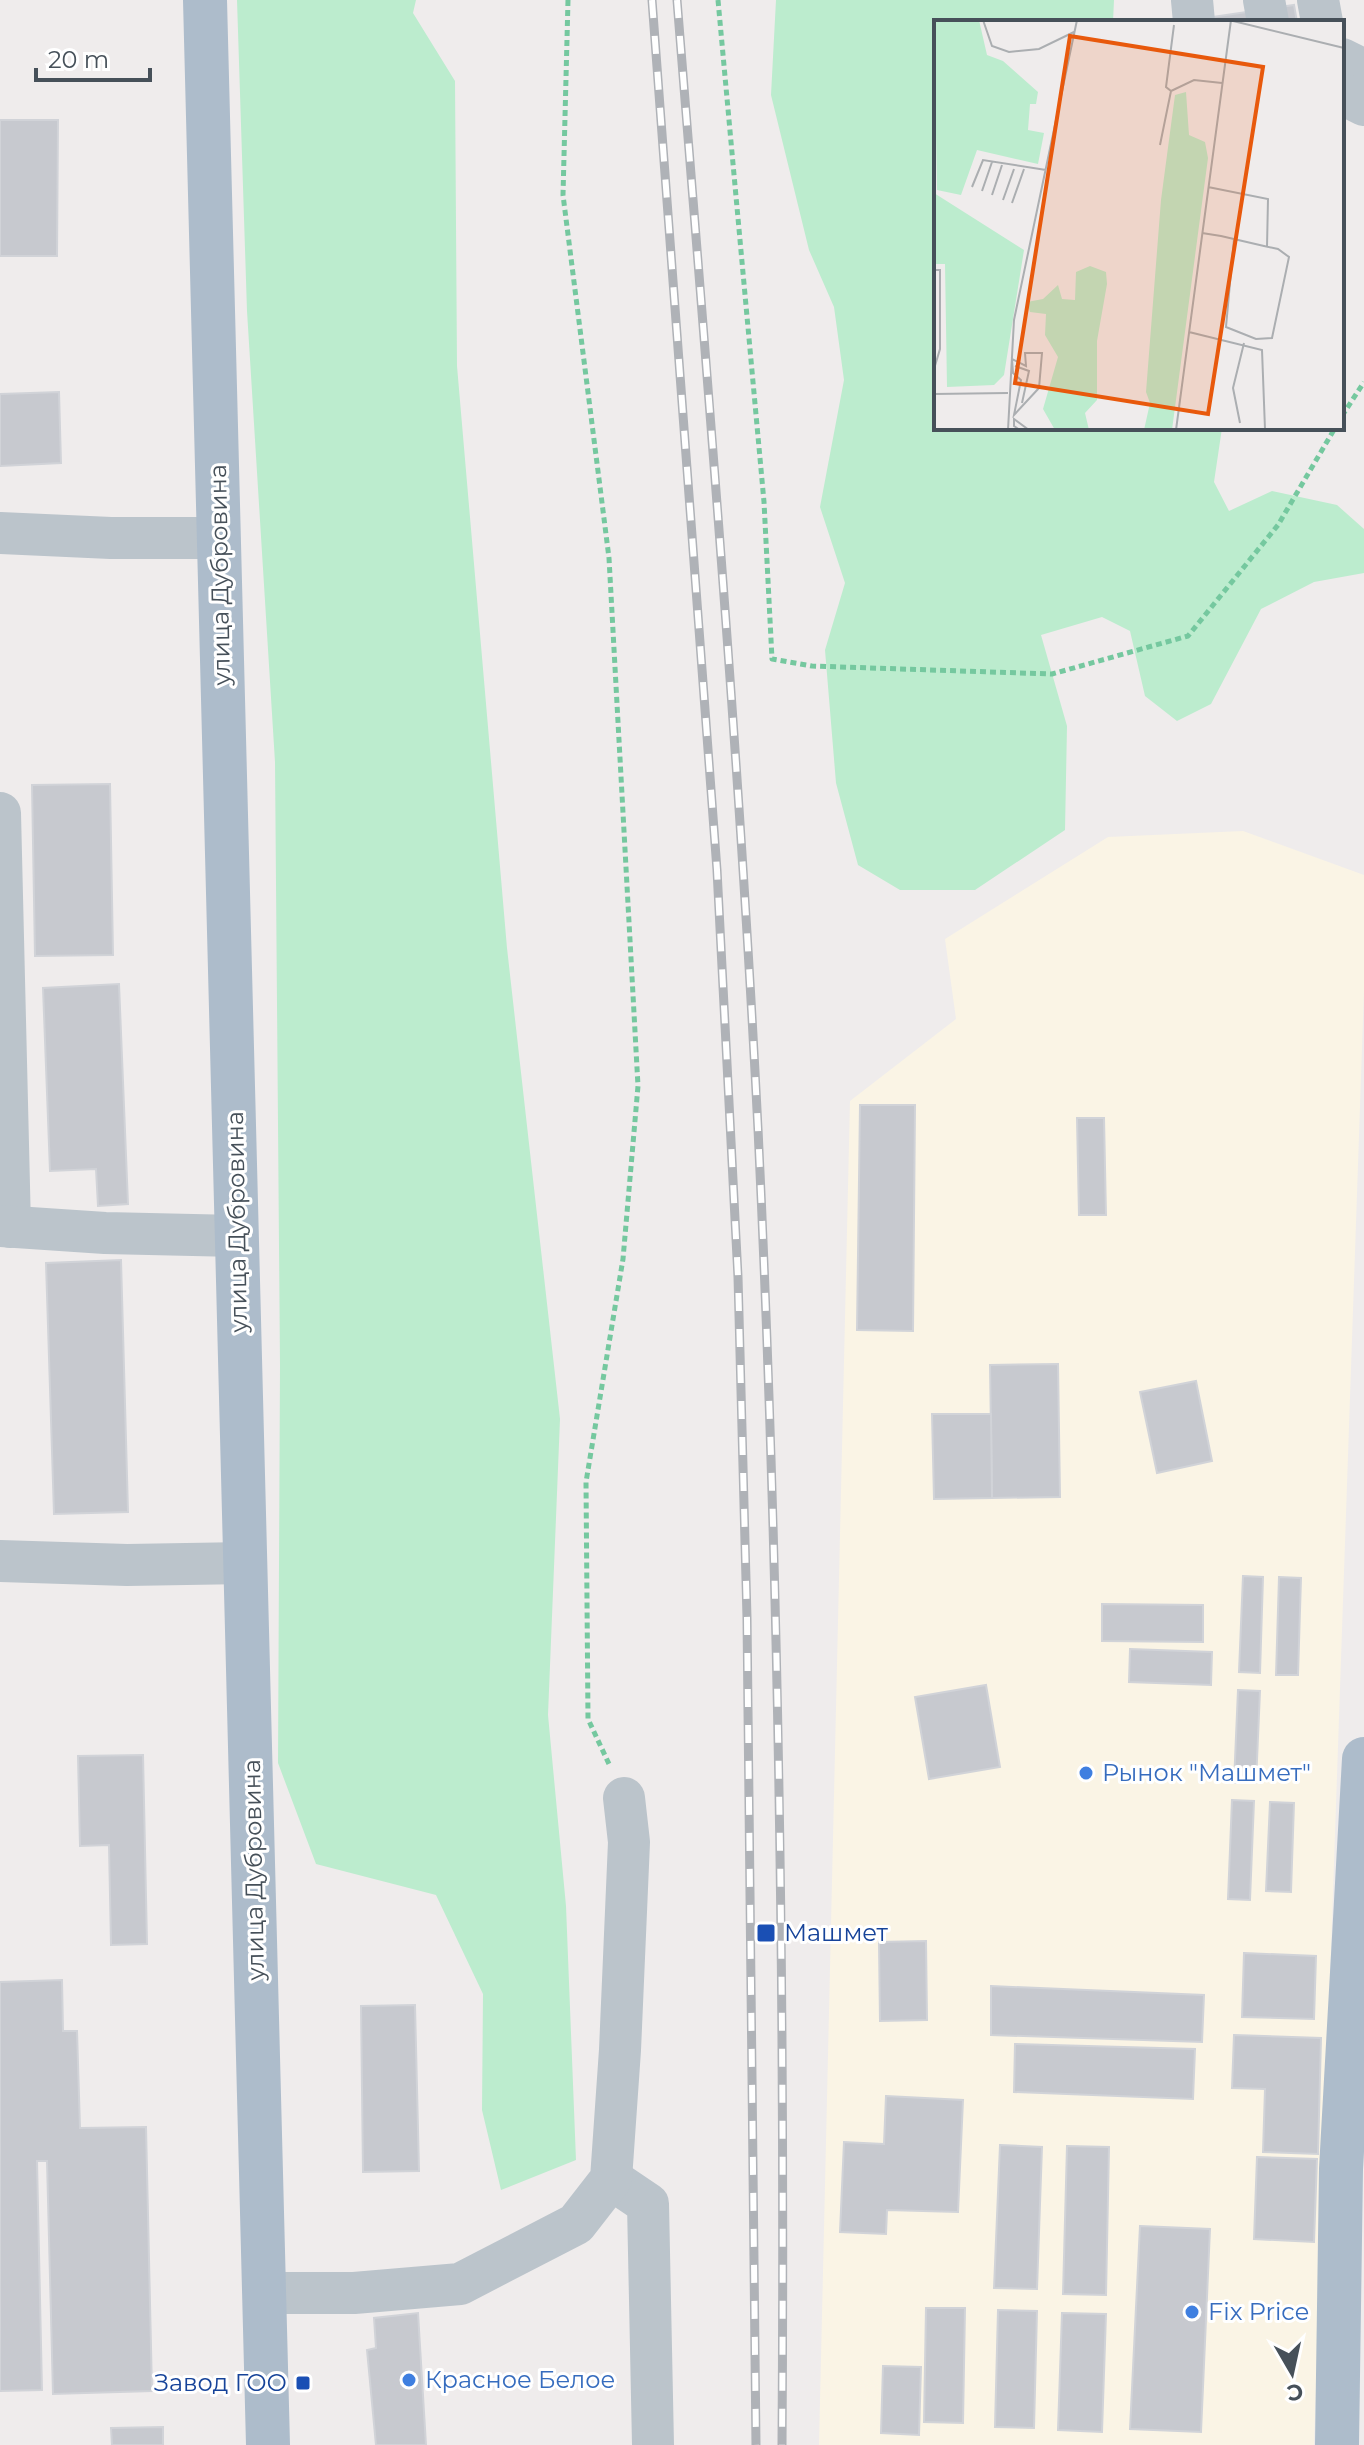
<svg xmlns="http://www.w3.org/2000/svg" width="1364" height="2445" viewBox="0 0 1364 2445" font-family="Montserrat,sans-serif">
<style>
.commercial{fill:#faf4e5}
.green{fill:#bcecce}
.building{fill:#c7c9cf;stroke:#d1d3d8;stroke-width:2}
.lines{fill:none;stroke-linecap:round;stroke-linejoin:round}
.path{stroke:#75c89f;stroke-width:5;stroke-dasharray:6 4;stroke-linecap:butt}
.minor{stroke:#bbc4cb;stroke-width:42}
.major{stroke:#adbccb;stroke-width:44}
.rail-casing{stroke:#afb2b7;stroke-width:9}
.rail{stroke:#fff;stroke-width:6;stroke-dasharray:18;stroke-linecap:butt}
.shop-dot{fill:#3f7fe0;stroke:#fff;stroke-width:3}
.transit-dot{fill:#1a4fb4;stroke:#fff;stroke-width:3}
.labels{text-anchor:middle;stroke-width:6;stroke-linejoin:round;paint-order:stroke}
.street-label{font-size:24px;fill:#465059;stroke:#fff}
.shop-label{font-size:24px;fill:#366cbe;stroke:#fff;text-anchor:start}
.transit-label{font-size:24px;fill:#164399;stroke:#fff;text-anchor:start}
.inset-road{fill:none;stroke:#abaeb1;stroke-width:2}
.view{fill:#e8590c;fill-opacity:0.15;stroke:#e8590c;stroke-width:4}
.inset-edge{fill:none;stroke:#465059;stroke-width:4}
</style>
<rect width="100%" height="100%" fill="#efecec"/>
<path class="commercial" d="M1243 831 1364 875V990L1314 2445H819L850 1101 956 1019 945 939 1108 837Z"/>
<g class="green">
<path d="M237 0H416L413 13 455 81 457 366 507 948 560 1419 548 1715 566 1906 576 2160 501 2190 482 2110 483 1994 436 1895 316 1864 278 1763 280 1365 275 762 247 311Z"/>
<path d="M776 0H1114L1113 22H936V428H1222L1214 482 1229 511 1272 491 1337 505 1364 529V573L1314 582 1261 609 1211 704 1177 721 1145 696 1130 631 1102 617 1041 635 1067 726 1065 830 975 890H900L858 865 836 783 825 650 845 583 820 507 844 380 834 307 809 250 771 95Z"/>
</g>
<g class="building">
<path d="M1294 5 1297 22H1213L1212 17Z"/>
<path d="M0 120H58L57 256H0Z"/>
<path d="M59 392 61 463 0 466V394Z"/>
<path d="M110 784 113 955 35 956 32 785Z"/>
<path d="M119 984 128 1204 98 1206 96 1169 50 1171 43 988Z"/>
<path d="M860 1105H915L913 1331 857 1330Z"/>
<path d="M1077 1118H1104L1106 1215H1079Z"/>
<path d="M121 1260 128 1512 54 1514 46 1263Z"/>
<path d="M1058 1364 1060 1497 992 1498 990 1365Z"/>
<path d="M1196 1381 1212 1461 1157 1473 1140 1392Z"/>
<path d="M932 1414H991L992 1498 934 1499Z"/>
<path d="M1243 1576 1263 1577 1260 1673 1239 1672Z"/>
<path d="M1279 1577 1301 1578 1298 1675H1276Z"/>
<path d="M1102 1604 1203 1605V1642L1102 1641Z"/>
<path d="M1130 1649 1212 1652 1211 1685 1129 1682Z"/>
<path d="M986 1685 1000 1767 929 1779 915 1697Z"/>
<path d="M1238 1690 1260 1691 1256 1783H1234Z"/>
<path d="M143 1755 147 1944 111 1945 109 1845 80 1846 78 1756Z"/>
<path d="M1232 1800 1254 1801 1250 1900 1228 1899Z"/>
<path d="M1270 1802 1294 1803 1291 1892 1266 1891Z"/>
<path d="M926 1941 927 2020 880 2021 879 1942Z"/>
<path d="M1244 1953 1316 1956 1314 2019 1242 2017Z"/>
<path d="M62 1980 63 2031H77L80 2128 146 2127 152 2391 53 2394 47 2161H37L42 2390 0 2391V1982Z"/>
<path d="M991 1986 1204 1995 1202 2042 991 2035Z"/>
<path d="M415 2005 419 2171 363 2172 361 2006Z"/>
<path d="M1234 2035 1321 2038 1318 2154 1263 2152 1265 2089 1232 2088Z"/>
<path d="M1015 2044 1195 2049 1193 2099 1014 2092Z"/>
<path d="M886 2096 963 2100 958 2212 887 2210 886 2234 840 2232 844 2142 884 2144Z"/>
<path d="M1000 2145 1042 2147 1037 2289 994 2288Z"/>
<path d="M1067 2146 1109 2147 1106 2295 1063 2294Z"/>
<path d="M1257 2157 1317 2159 1314 2242 1254 2239Z"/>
<path d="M1140 2226 1210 2229 1201 2432 1130 2429Z"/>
<path d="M926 2308H965L963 2423 924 2422Z"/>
<path d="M998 2310 1037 2311 1034 2428 995 2427Z"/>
<path d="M418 2313 426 2445H376L367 2350 376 2348 374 2318Z"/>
<path d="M1062 2313 1106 2314 1102 2432 1058 2430Z"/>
<path d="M883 2366 921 2367 919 2435 881 2433Z"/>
<path d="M163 2427V2445H112L111 2428Z"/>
</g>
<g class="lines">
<g class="path">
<path d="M568 0 563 195 609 558 638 1086 623 1259 586 1482 588 1719 609 1764"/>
<path d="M718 0 764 502 772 659 812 666 1052 674 1188 636 1278 525 1335 428"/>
<path d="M1342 416 1364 382"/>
</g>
<g class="minor">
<path d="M1192 0 1194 22"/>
<path d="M1264 0 1268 22"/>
<path d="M1318 0 1322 22"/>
<path d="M1342 59 1364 70"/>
<path d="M1342 94 1364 105"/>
<path d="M0 533 111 538H219"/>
<path d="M0 813 10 1227"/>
<path d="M0 1226 105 1233 237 1236"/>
<path d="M0 1561 127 1565 246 1563"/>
<path d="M611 2179 648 2204 653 2445"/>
<path d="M265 2293H354L460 2284 576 2224 611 2179 620 2050 629 1842 624 1798"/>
</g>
<g class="major">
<path d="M205 0 268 2445"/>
<path d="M1337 2445 1341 2169 1364 1759"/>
</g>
<g class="rail-casing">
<g id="rail">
<path d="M652 0 717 870 738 1277 747 1618 756 2445"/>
<path d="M677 0C707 376 739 752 758 1129 779 1567 785 2006 782 2445"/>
</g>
</g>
<use href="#rail" class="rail"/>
</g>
<g class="shop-dot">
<circle cx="1086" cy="1773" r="8"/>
<circle cx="1192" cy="2312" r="8"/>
<circle cx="409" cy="2380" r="8"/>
</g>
<g class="transit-dot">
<rect x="756" y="1923" width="20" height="20" rx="4"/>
<rect x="295" y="2375" width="16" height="16" rx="4"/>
</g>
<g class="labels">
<g class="street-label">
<text transform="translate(220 575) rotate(-91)" y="8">улица Дубровина</text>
<text transform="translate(237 1222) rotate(-91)" y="8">улица Дубровина</text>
<text transform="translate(254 1870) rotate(-91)" y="8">улица Дубровина</text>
</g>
<g class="shop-label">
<text x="1102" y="1781">Рынок "Машмет"</text>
<text x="1208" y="2320">Fix Price</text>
<text x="425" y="2388">Красное Белое</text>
</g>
<g class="transit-label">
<text x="784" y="1941">Машмет</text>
<text x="287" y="2391" text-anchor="end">Завод ГОО</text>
</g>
</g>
<g transform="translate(934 20)">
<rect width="410" height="410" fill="#efecec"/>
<path d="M0 0H45L53 35 69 41 104 72 102 84H96L94 110 110 113 104 144 43 130 27 175 3 170ZM252 72 255 115 271 122 274 138 238 410H210L216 383 212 372 227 180 241 75ZM0 173 90 230 70 355 60 365 13 367 11 244H0ZM156 246 172 252 173 264 163 321V380L151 393 155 410H121L109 389 124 337 111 315 112 294 96 292 93 282 109 279 124 265 128 279 141 280 142 252Z" fill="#bcecce"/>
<path class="inset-road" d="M49 0 58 26 75 32 105 29 140 12M295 0 410 28M237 71 232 67 240 5M226 125 237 71 260 60 288 63M38 167 49 140 112 150M274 167 334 179 333 227M48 171 58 142M58 175 68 145M69 180 80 149M78 183 90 149M268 213 287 216 330 226 344 229 355 237 338 318 322 319 292 307 300 219M0 250H6V329L0 349M255 312 328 330 331 409M91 333H108L105 368 80 395 87 360 79 353 78 339 92 346ZM81 346 95 351 88 383M0 374 74 373M306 403 299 368 310 323M74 410 80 300 143 0M86 410 80 406V399L95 410M242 410 297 0"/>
<path class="view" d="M136 16 329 47 274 394 81 363Z"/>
<rect width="410" height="410" class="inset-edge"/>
</g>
<g transform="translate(1292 2373) rotate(171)" stroke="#ffffff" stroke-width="6" paint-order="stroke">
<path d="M0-6L14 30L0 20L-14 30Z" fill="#465059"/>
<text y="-12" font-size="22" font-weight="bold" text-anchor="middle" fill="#465059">С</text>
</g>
<path d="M36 68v12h114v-12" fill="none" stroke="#465059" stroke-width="4"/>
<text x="48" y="68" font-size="24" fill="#465059" stroke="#ffffff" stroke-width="6" paint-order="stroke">20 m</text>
</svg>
